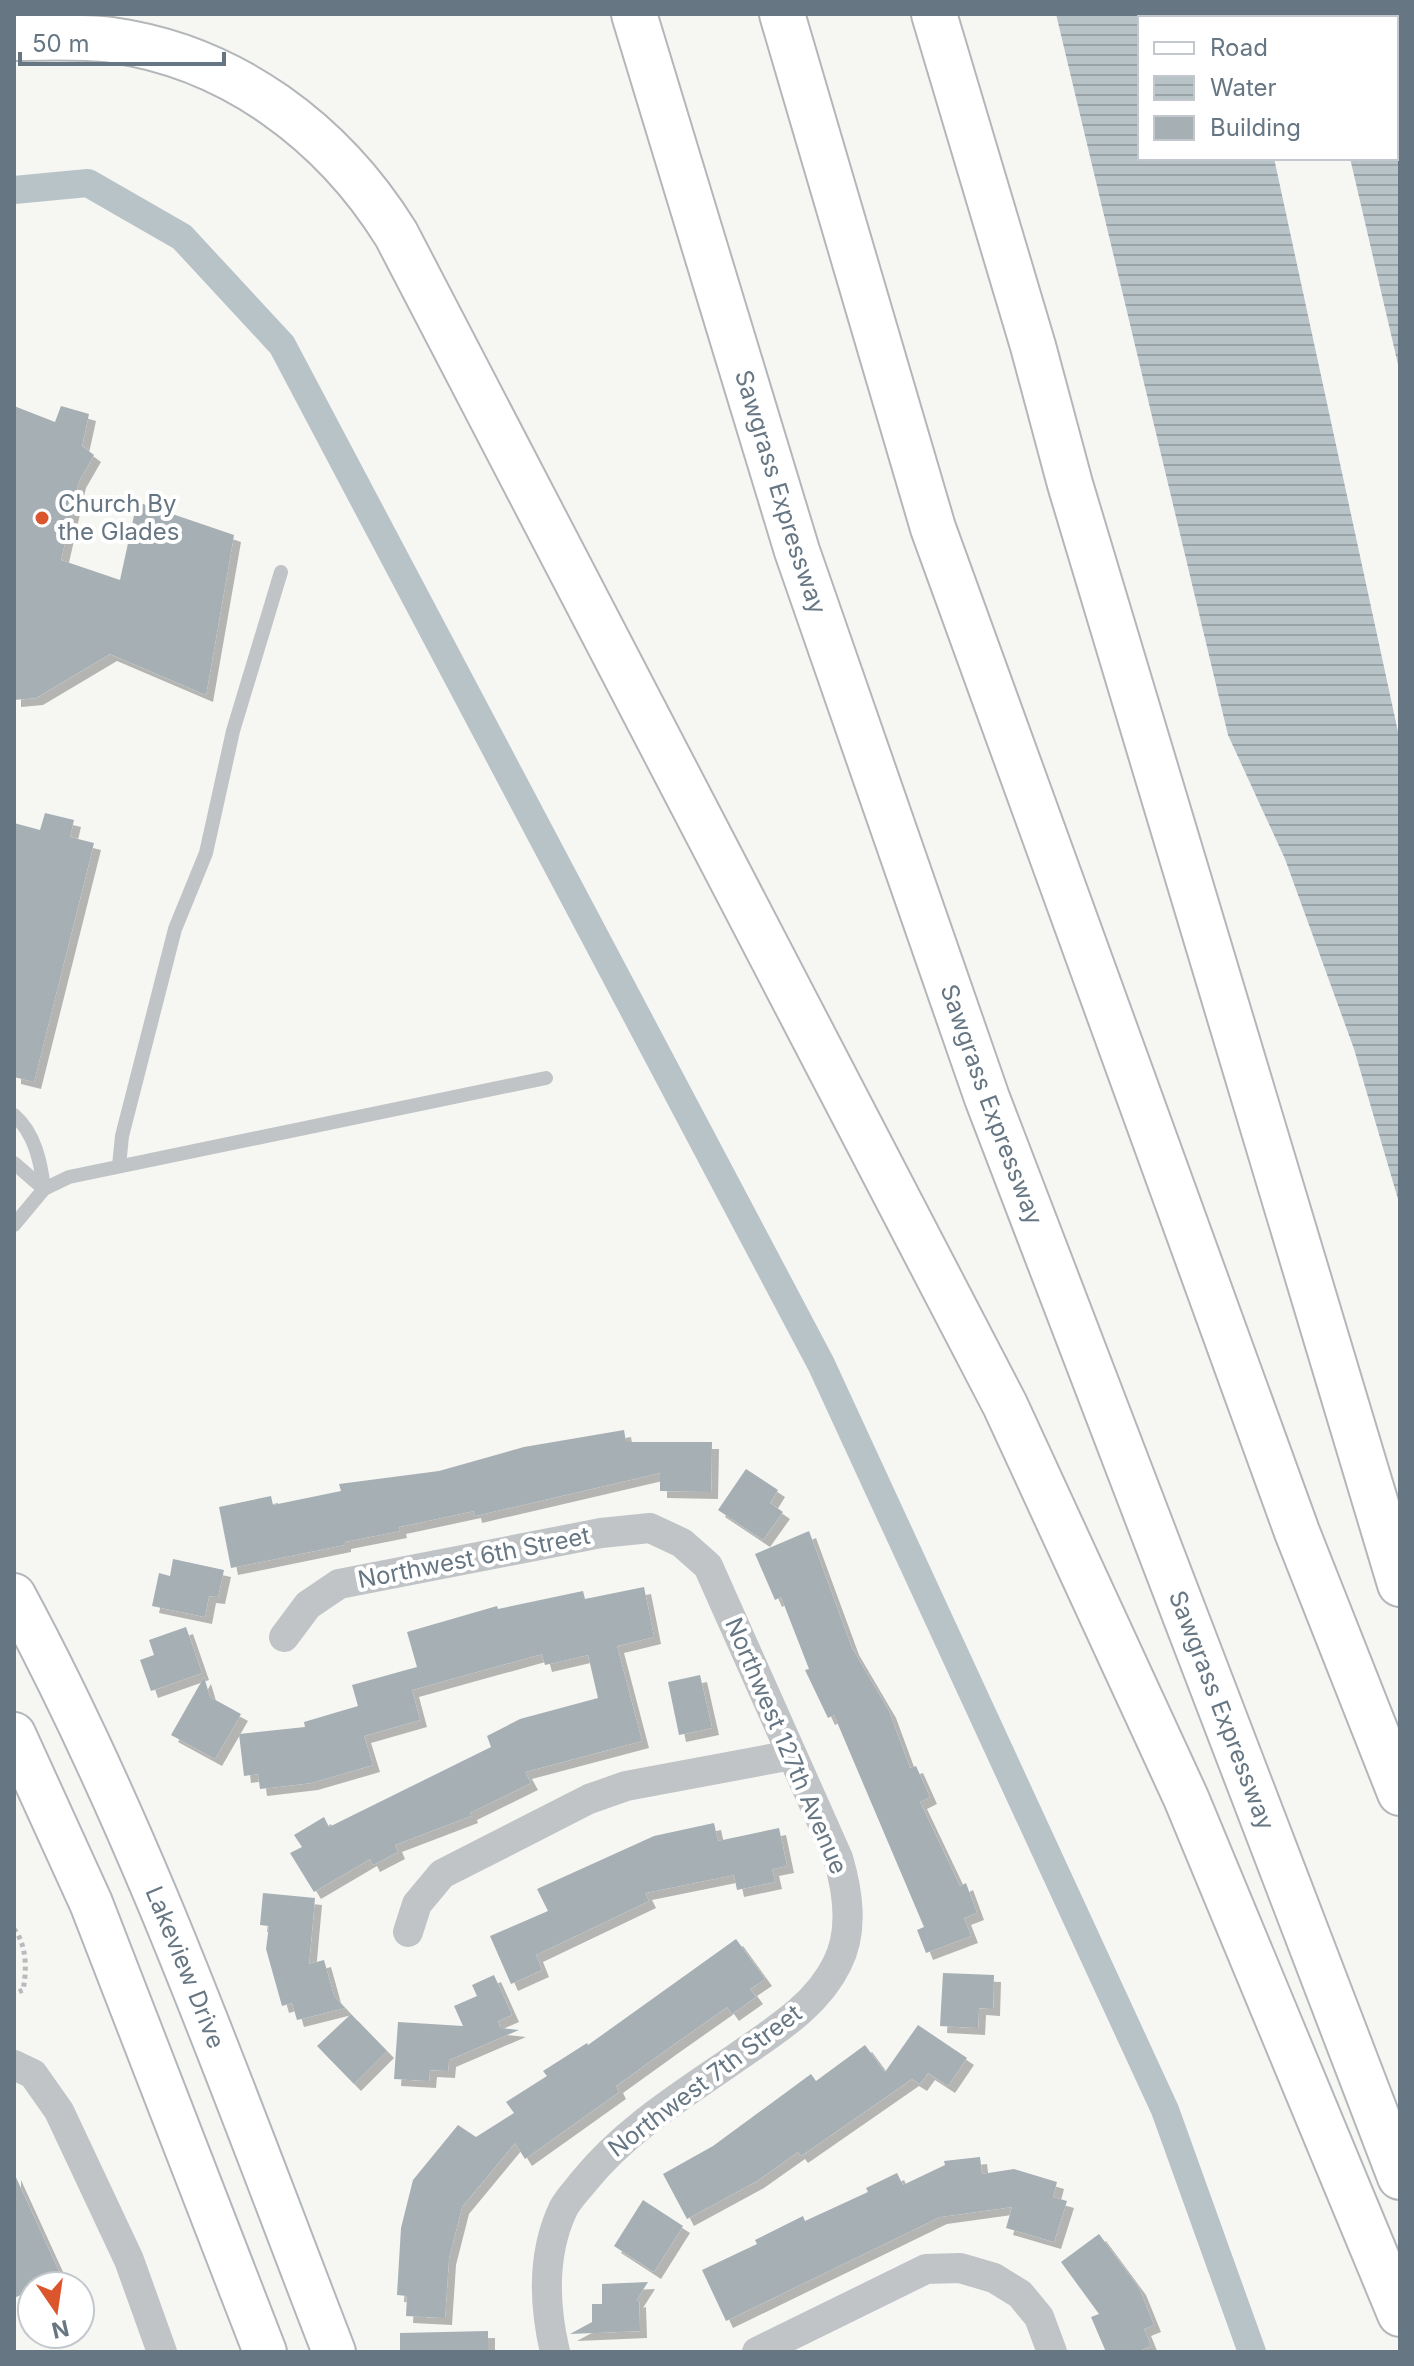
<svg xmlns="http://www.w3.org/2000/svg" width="1414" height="2366" viewBox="0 0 1414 2366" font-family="Inter,sans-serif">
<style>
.water{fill:url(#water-rules)}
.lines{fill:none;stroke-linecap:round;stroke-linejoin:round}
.canal{stroke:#b8c3c8;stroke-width:28}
.building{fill:#a6afb4;filter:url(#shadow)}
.secondary-casing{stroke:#b2b7bc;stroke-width:46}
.highway-casing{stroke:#b3b7ba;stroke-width:48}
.path{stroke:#b8bbbd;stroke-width:5;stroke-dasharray:4 4;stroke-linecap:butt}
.lane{stroke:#c0c4c7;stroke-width:14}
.street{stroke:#c0c4c7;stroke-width:30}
.secondary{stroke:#fff;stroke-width:42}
.highway{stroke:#fff;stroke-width:44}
.poi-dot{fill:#dc562d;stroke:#fff;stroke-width:3}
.labels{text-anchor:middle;stroke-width:8;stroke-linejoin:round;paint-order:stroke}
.street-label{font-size:24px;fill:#667683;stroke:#fff}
.poi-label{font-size:24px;fill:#667683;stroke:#fff;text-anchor:start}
</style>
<defs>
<pattern id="water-rules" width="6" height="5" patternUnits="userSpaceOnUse" patternTransform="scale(2)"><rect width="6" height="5" fill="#b8c3c8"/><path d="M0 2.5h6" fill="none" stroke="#99a3a8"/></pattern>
<filter id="shadow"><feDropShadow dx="7" dy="7" stdDeviation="0" flood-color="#0004"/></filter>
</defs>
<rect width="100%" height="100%" fill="#f6f6f3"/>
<g class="water">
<path d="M1056 14H1243L1244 18H1140V158H1274L1400 741V1206L1354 1049 1285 859 1228 735Z"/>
<path d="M1316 14H1400V373L1350 158H1396V18H1317Z"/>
</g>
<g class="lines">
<path class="canal" d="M14 190 88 183 182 237 282 345 821 1364 1165 2110 1252 2352"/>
</g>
<g class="building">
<path d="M14 406 55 422 61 406 89 414 82 446 94 455 79 481 61 560 120 580 137 502 234 535 206 695 110 654 36 698 14 700Z"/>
<path d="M45 813 74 820 70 837 94 843 34 1082 14 1077V823L40 830Z"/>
<path d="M624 1430 626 1442H712L711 1492 660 1491V1473L475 1516 474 1511 399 1527 400 1531 344 1542V1545L231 1568 219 1507 271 1496 273 1505 341 1491 339 1484 439 1471 524 1447Z"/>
<path d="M746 1469 778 1490 770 1503 783 1512 763 1540 718 1510Z"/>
<path d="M809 1531 852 1648 889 1711 910 1768 916 1766 930 1797 920 1802 960 1886 966 1883 977 1913 964 1918 971 1936 926 1953 917 1930 924 1927 834 1715 828 1718 805 1670 809 1669 781 1597 775 1600 755 1554Z"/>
<path d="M173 1559 224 1570 218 1597 209 1596 205 1617 152 1606 159 1573 170 1576Z"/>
<path d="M644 1587 654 1637 617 1646 642 1741 525 1772 531 1783 470 1813 471 1816 395 1845 398 1852 373 1865 370 1859 314 1892 290 1853 302 1847 294 1835 324 1817 329 1827 491 1747 487 1736 520 1719 598 1698 588 1655 545 1665 542 1654 412 1690 420 1720 364 1736 373 1765 311 1783 260 1789 258 1774 244 1776 239 1734 305 1727 304 1722 358 1706 352 1685 417 1667 407 1632 497 1606 498 1609 583 1591 585 1599Z"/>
<path d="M186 1627 202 1673 151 1691 140 1660 154 1655 149 1640Z"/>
<path d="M700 1675 712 1728 679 1735 668 1682Z"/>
<path d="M204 1677 210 1697 241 1714 215 1759 171 1735Z"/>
<path d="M714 1823 718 1841 779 1828 787 1866 772 1869 775 1882 737 1890 734 1875 645 1893 649 1901 536 1955 542 1970 511 1984 490 1936 548 1911 537 1889 654 1836Z"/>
<path d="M263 1893 315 1898 309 1964 324 1960 334 1996 345 2008 297 2020 292 2003 282 2006 266 1949 269 1926 260 1925Z"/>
<path d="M736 1939 765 1979 750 1989 756 1997 732 2014 727 2007 673 2045 616 2086 619 2092 525 2159 515 2143 462 2207 449 2258 445 2318 406 2316 407 2296 397 2295 401 2228 413 2180 458 2125 476 2137 514 2113 506 2102 547 2076 543 2071 587 2043 588 2045Z"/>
<path d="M943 1973 994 1975 993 2009 979 2008 978 2028 940 2026Z"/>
<path d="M494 1975 512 2015 498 2021 500 2028 519 2030 449 2060 448 2071 430 2070 429 2081 394 2079 398 2022 463 2026 454 2006 477 1996 472 1985Z"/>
<path d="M351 2014 387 2051 354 2084 317 2046Z"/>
<path d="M918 2025 967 2058 948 2086 928 2073 920 2084 912 2079 801 2156 798 2152 757 2181 687 2219 663 2174 713 2146 811 2074 816 2081 865 2045 885 2072Z"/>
<path d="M980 2157 982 2174 1014 2169 1057 2182 1053 2197 1067 2201 1054 2242 1006 2228 1012 2207 940 2217 726 2321 702 2270 757 2244 755 2240 803 2216 805 2221 868 2192 866 2188 897 2173 903 2185 945 2165 944 2161Z"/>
<path d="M14 2173 62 2278 32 2286V2290L14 2298Z"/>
<path d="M643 2200 683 2226 654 2272 614 2246Z"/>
<path d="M1099 2234 1139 2288 1154 2325 1144 2329 1151 2346 1137 2352H1106L1091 2317 1099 2314 1061 2262Z"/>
<path d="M648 2282 636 2301 639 2300 640 2331 570 2334 592 2322V2304H602V2284Z"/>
<path d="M488 2331V2352H400V2333Z"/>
</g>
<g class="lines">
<g class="secondary-casing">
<g id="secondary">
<path id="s1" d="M14 1595C144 1836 235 2097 334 2352"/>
<path d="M14 1734 91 1903 265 2352"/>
</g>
</g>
<g class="highway-casing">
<g id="highway">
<path id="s2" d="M634 14 797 551 987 1098 1400 2177"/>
<path d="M782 14 933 528 1297 1532 1400 1793"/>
<path d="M934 14 1033 346 1070 484 1400 1584"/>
<path d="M14 38C47 38 79 36 112 40 233 57 333 133 396 234L1005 1405 1186 1798 1400 2314"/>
</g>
</g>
<path class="path" d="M14 1929C27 1945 27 1970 23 1990L14 1994"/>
<g class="lane">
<path d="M14 1115C35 1133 41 1163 44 1189"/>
<path d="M14 1163 44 1189"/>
<path d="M119 1166 122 1136 175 929 206 853 233 731 281 572"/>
<path d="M14 1225 44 1189 69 1177 546 1078"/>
</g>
<g class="street">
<path d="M284 1637 308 1605 339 1584 601 1533 650 1528 682 1543 708 1566 838 1858C848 1892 854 1931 837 1964 817 2005 776 2030 740 2055 686 2093 627 2128 585 2180 578 2189 568 2199 563 2209 542 2254 544 2305 555 2352"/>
<path d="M408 1932 417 1904 442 1874 589 1799 626 1786 792 1755"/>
<path d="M14 2065 33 2074 59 2111 129 2260 162 2352"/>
<path d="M757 2352 926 2269 960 2268 994 2278 1020 2294 1039 2317 1052 2352"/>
</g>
<use href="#secondary" class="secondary"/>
<use href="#highway" class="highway"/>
</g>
<circle class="poi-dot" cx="42" cy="518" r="8"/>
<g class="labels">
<g class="street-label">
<text dy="8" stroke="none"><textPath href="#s2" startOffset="500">Sawgrass Expressway</textPath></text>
<text dy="8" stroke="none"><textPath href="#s2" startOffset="1148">Sawgrass Expressway</textPath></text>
<text transform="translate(474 1558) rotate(-11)" y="8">Northwest 6th Street</text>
<text dy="8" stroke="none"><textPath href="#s2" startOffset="1796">Sawgrass Expressway</textPath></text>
<text transform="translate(786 1746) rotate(67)" y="8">Northwest 127th Avenue</text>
<text dy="8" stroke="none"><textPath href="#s1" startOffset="410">Lakeview Drive</textPath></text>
<text transform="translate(705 2081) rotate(-37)" y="8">Northwest 7th Street</text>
</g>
<g class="poi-label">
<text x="58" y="512">Church By<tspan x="58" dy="28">the Glades</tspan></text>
</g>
</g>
<rect width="1414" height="2366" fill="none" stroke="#667683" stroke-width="32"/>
<rect x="1138" y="16" width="260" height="144" fill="#ffffff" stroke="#c2c8cd" stroke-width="2"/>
<rect x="1154" y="42" width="40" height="12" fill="#ffffff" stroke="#c2c8cd" stroke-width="2"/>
<text x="1210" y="56" font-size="24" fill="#667683">Road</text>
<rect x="1154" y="76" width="40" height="24" fill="url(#water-rules)" stroke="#c2c8cd" stroke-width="2"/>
<text x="1210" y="96" font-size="24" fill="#667683">Water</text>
<rect x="1154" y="116" width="40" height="24" fill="#a6afb4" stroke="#c2c8cd" stroke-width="2"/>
<text x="1210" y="136" font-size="24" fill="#667683">Building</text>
<g transform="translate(56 2310) rotate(167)"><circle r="38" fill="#ffffff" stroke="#c2c8cd" stroke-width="2"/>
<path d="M0-6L14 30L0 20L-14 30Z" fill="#dc562d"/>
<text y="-12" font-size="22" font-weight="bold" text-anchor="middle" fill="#667683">N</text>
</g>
<path d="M20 52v12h204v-12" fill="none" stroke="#667683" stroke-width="4"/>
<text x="32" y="52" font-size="24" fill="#667683" stroke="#ffffff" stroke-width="6" paint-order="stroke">50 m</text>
</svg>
